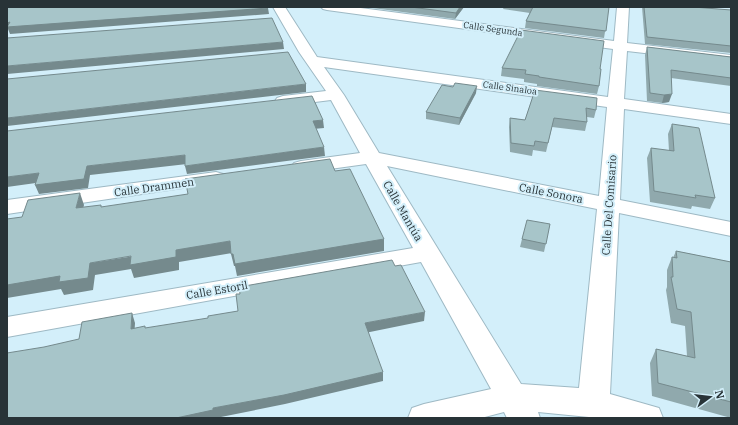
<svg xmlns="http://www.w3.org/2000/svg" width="738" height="425" viewBox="0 0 738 425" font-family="'IBM Plex Serif',serif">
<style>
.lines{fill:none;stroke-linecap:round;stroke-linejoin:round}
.minor-casing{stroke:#9eb9c4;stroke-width:2}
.minor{fill:#fff;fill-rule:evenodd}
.wall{fill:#90a9ad}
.shaded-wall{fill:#758a8d}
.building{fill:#a7c5c9;stroke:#758a8d}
.labels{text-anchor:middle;stroke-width:4;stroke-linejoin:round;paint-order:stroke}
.far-street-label{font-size:9px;fill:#283337;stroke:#d3effa}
.street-label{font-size:11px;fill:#283337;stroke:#d3effa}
</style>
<rect width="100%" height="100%" fill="#d3effa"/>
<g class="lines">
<g class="minor-casing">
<g id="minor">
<path d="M273 7H285L317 57 608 97 613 49 327 10 323 9 321 7H353L614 41 617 7H629L627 43 731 55V63L627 51 624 99 731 114V124L624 109 620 200 731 222V236L619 213 610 394 659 408 663 418H599L538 412 540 418H507L504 412 481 418H408L412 408 424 404 491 389 421 262 7 337V317L413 248 366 164 301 173 294 171 291 167 294 163 301 161 360 153 331 100 283 106 277 104 275 101 277 98 283 96 326 91 299 52ZM324 67 607 107 599 196 379 153 344 95ZM387 166 597 209 579 388 521 384Z"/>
<path d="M216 172 223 174 226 178 223 182 7 214V200Z"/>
</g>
</g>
<use href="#minor" class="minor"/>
</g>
<g class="wall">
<path d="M365 7H464L455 19Z"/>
<path d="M504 7H609L604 38 525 28 526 21 530 13 503 9Z"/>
<path d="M642 7H693L731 10V53L645 44Z"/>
<path d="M719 7H731V8Z"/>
<path d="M647 47 731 57V86L671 78 669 102 662 103 647 101 645 55Z"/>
<path d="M502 68 600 69 599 86 597 94 537 86V84L524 82V79L501 76Z"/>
<path d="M535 90 596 110 594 118 587 117V122L585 131 552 127 546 152 533 150 532 156 510 152 509 127 510 118 525 120Z"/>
<path d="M476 93 459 125 426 119V112Z"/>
<path d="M672 124 715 198 710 209 692 206 691 209 650 202 647 158 651 148 669 151 668 134Z"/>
<path d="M550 224 544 252 520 247 522 239Z"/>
<path d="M676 251 731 262V418L652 396 650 363 656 349 687 356 685 326 671 323 666 290 667 287V270L672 257 673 258Z"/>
</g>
<g class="shaded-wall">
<path d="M460 7H464L455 19 456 13Z"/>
<path d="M268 8 269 14 10 34 8 29H7V23Z"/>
<path d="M283 42 284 49 7 74V66Z"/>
<path d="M306 84V92L7 126V118Z"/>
<path d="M477 86 476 93 459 125 460 118Z"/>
<path d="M672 94 669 102 662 103 664 95Z"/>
<path d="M323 120 324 128 313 129V121Z"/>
<path d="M324 147 325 156 187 174 185 166Z"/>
<path d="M185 155 187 164 90 175 88 188 39 194 35 185 87 166Z"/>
<path d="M39 173 43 182 7 187V177Z"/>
<path d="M80 193 84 205 80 220 76 208Z"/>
<path d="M384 239V251L237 276 235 266H234L231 254Z"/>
<path d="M230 241 232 253 179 262V270L134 278 131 269 95 275 93 290 64 295 61 289 7 298V285L90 263Z"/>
<path d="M425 312 424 321 365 333V323Z"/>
<path d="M132 313 135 323 134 338 131 329Z"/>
<path d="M383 372V381L285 404 216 418H176L213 408Z"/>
</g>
<g class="building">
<path d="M7 7H268V8L7 27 10 22 7 23Z"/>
<path d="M411 7H460L456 13Z"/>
<path d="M533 7H609L606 31 526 21Z"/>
<path d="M644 7H693L731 10V46L647 37Z"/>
<path d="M272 18 283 42 7 66V38Z"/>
<path d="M521 30 604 41 600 69H601L599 86 539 77V76L525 74 526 70 502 68Z"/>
<path d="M647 47 731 57V78L671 70 672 94 664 95 650 93Z"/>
<path d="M288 52 306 84 7 118V79Z"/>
<path d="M455 83 477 86 460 118 426 112 442 85 453 87Z"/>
<path d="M535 90 597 98 596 110 586 108 587 122 554 118 548 143 535 141 534 146 511 143 510 118 525 120Z"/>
<path d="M312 96 323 120 313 121 324 147 185 166V155L87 166 84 179 35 185 39 173 7 177V131Z"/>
<path d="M672 124 699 128 715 198 695 195 696 198 654 191 651 148 674 151Z"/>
<path d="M330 159 335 171 350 169 384 239 235 264 233 254H231L230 241 176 250V257L130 265 131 256 90 263 88 278 59 282 60 276 7 285V219L22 217 28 200 80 193 76 208 101 205V207L188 194 185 179Z"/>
<path d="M527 220 550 224 546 244 522 239Z"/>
<path d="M676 251 731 262V402L658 383 656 349 695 358 691 312 677 309 671 277H673L672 257 677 258Z"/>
<path d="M392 260 395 266 401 265 425 312 365 323 383 372 284 395 213 408V410L176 418H7V353L44 347 79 339 82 322 132 313 131 329 145 326V328L208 318V316L238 311 236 294H240L239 287Z"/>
</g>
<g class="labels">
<g class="far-street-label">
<text transform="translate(493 29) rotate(8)" y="3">Calle Segunda</text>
<text transform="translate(510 88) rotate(8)" y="3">Calle Sinaloa</text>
</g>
<g class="street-label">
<text transform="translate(154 187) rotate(-8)" y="4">Calle Drammen</text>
<text transform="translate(551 193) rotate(11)" y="4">Calle Sonora</text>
<text transform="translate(609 205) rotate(-86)" y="4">Calle Del Comisario</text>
<text transform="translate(403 211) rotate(60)" y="4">Calle Mantúa</text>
<text transform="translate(217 290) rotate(-10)" y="4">Calle Estoril</text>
</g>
</g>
<rect width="738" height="425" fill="none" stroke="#283337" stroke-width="16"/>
<g transform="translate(710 397) rotate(75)" stroke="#d3effa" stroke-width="3" paint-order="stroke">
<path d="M0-3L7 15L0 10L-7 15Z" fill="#283337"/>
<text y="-6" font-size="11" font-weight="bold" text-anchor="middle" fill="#283337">N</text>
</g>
</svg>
